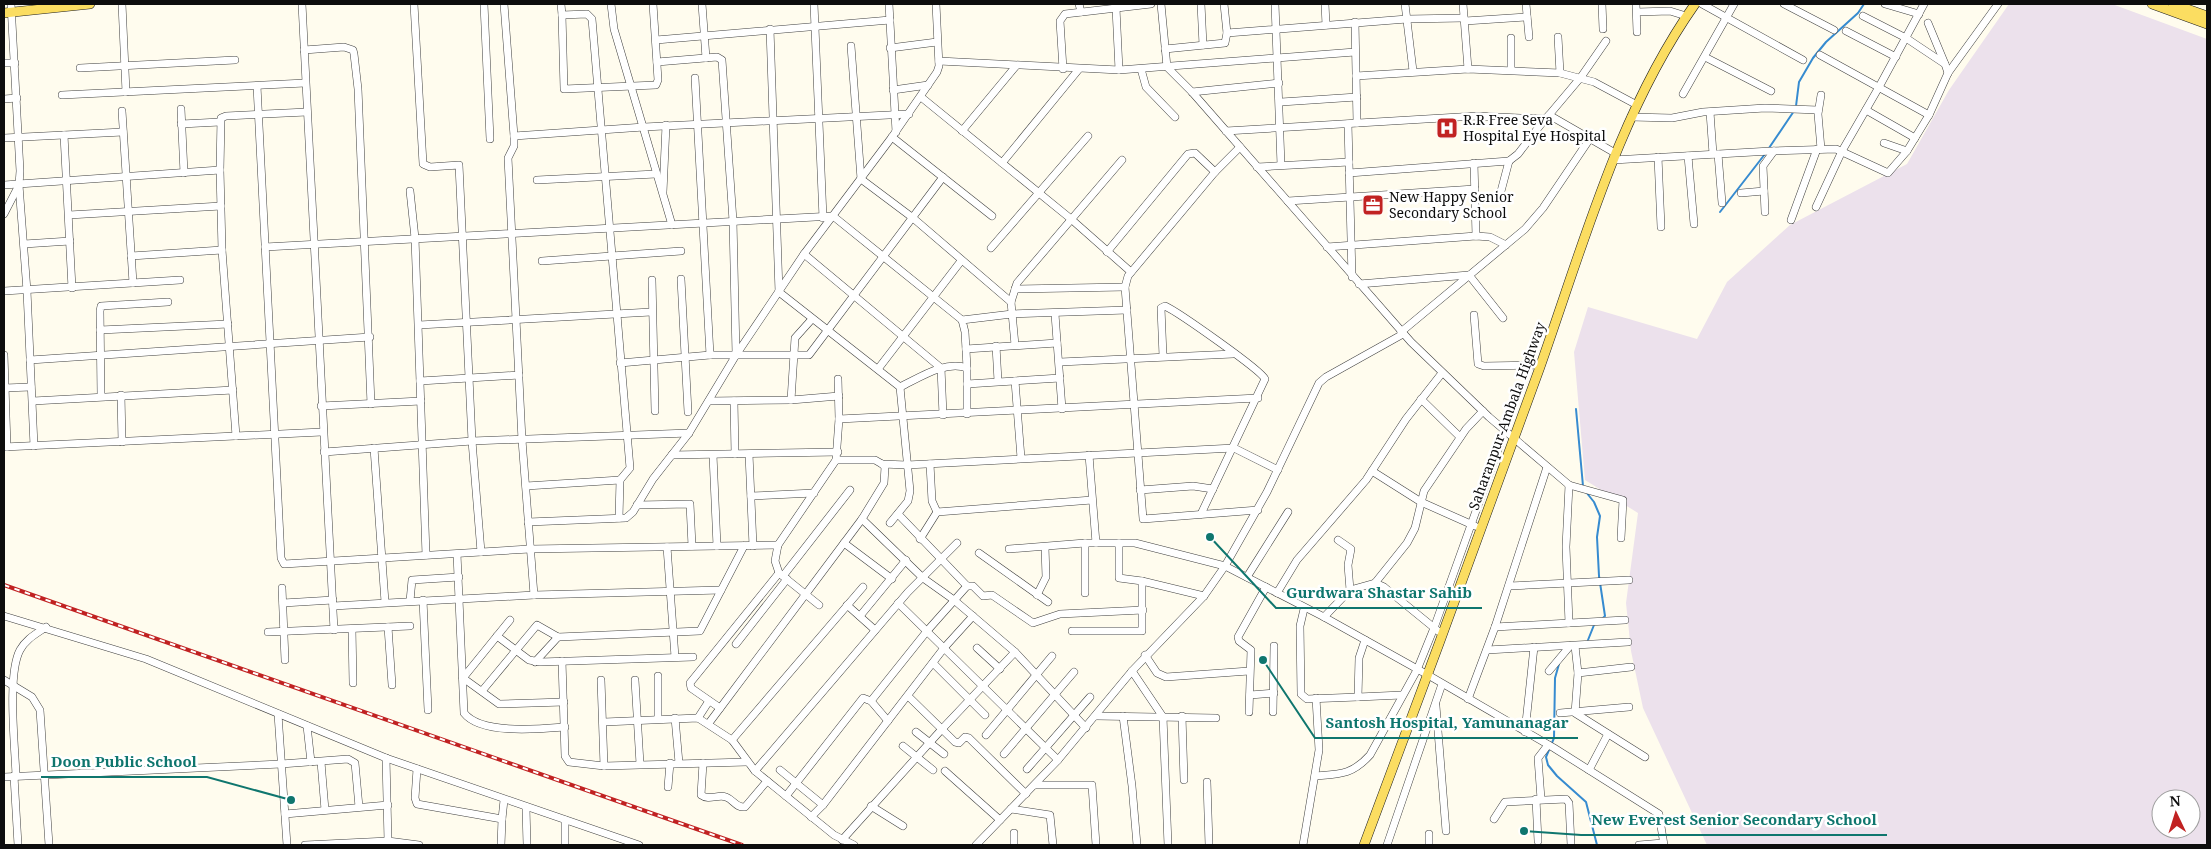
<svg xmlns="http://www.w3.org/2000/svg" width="2211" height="849" viewBox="0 0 2211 849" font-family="'Noto Serif',serif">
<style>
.industrial{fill:#ece1ec;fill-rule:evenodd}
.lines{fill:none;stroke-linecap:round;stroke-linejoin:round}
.stream{stroke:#368bd0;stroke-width:2}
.minor-casing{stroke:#404040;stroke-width:8}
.major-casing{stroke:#1e1e1e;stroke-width:10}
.minor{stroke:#fff;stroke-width:7}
.major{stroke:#fbdd61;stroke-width:9}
.rail-casing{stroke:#c12222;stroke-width:4}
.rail{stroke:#fff;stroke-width:2;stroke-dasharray:5.5;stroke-linecap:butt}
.labels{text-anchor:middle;stroke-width:5;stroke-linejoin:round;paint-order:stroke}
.poi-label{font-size:14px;fill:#0d0d0d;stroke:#fff;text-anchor:start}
.street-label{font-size:14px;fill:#0d0d0d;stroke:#fff}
.leader{fill:none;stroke:#0f766e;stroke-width:2}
.callout-dot{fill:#0f766e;stroke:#fff;stroke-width:2}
.callout-label{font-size:15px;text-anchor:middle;font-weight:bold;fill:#0f766e;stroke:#fff;stroke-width:5;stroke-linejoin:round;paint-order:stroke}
</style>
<rect width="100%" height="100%" fill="#fffcee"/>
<path class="industrial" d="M2009 4H2112L2207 39V845H1707L1643 708 1631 651 1626 603 1638 513 1585 480 1574 352 1588 307 1697 339 1727 282 1790 225 1907 164 1949 90ZM2161 799H2191V829H2161Z"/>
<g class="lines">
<g class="stream">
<path d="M1796 106 1799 82 1813 58 1826 42 1858 13 1864 4"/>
<path d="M1769 148 1794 111"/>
<path d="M1720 212 1765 154"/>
<path d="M1576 409 1583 486"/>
<path d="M1586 492 1594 502 1600 516 1597 537 1599 576 1605 616 1602 619"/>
<path d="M1588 640 1594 625"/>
<path d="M1559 664 1555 678 1554 738 1546 757 1548 765 1557 776 1586 802 1597 845"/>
</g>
<g class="minor-casing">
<g id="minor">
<path d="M122 4 126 92"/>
<path d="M302 4 334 630"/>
<path d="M414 4 423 164 430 167 459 165 472 441 481 552"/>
<path d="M484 4 490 139"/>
<path d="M504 4 514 136V146L508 158 522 440 534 595"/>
<path d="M561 4 562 15 587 14 592 19 630 468 620 480 619 518"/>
<path d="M611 4 614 29 672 225"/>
<path d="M702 4 706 58"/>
<path d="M814 4 823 218"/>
<path d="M889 4 896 132"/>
<path d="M1079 4 1081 12"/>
<path d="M1161 4 1167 67 1192 92 1411 342 1489 417 1569 485 1623 500 1621 538"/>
<path d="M1201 4 1203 45"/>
<path d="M1275 4 1281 165"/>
<path d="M1325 4 1326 25"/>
<path d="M1405 4 1413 71"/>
<path d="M1463 4 1468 69"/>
<path d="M1526 4 1529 37"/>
<path d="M1602 4 1603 29"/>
<path d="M1636 4 1637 32"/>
<path d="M1702 4 1803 60"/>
<path d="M1784 4 1834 30"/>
<path d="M1885 4 1919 14"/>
<path d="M1116 8 1119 70"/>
<path d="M1637 12 1670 11 1686 16"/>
<path d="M562 15 564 89 656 85 658 80 653 4"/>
<path d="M1863 16 1906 38 1945 64 1948 73"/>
<path d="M1465 21 1527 17"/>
<path d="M1355 22 1357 123"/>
<path d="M1928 23 1945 64"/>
<path d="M770 29 779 292 900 387 910 491 908 501 890 523"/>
<path d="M1846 31 1896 57"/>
<path d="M1227 33 1407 19 1464 18"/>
<path d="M1558 37 1560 73"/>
<path d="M656 40 890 20"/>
<path d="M851 46 861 179 913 218 1011 302"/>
<path d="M890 48 937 42"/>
<path d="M1165 49 1225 43 1227 33 1224 4"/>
<path d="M304 50 344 47 353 50 354 54 358 89 371 404"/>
<path d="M1820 55 1929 115"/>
<path d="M1705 57 1771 91"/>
<path d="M939 61 1119 70 1355 52"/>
<path d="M657 62 717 57 722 60 733 221 736 354"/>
<path d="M4 63H15"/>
<path d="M80 68 235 60"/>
<path d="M1063 69 1060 21 1065 14 1151 4"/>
<path d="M1141 69 1146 87 1175 117"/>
<path d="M1511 70V38"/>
<path d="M1356 76 1468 69 1560 73 1594 82 1637 105"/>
<path d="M695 78 710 355"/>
<path d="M257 86 281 558 284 564 530 549 778 545"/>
<path d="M893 90 928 85"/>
<path d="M1192 92 1279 83"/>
<path d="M1683 94 1734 4"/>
<path d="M62 95 305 83"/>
<path d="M1821 95 1818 114 1821 149"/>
<path d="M921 97 1071 219 1131 272"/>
<path d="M4 99 17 98"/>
<path d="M1281 102 1357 97"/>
<path d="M181 109 184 173"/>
<path d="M1866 110 1915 138"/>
<path d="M122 111 133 283"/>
<path d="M1710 112 1713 154"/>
<path d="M1549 115 1581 77 1606 41"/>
<path d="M1631 117 1672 118 1703 112 1765 108 1818 110"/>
<path d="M181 124 220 122"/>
<path d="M1348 124 1352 277"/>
<path d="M962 131 1016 66"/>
<path d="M1226 131 1476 116 1545 119 1549 115 1615 153"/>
<path d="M64 135 72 288"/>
<path d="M514 136 644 127 909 114"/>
<path d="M892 137 992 216"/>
<path d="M4 138 123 132"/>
<path d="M1884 143 1907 151"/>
<path d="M1240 147 1215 172 1128 276 1125 287 1143 519 1258 510"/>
<path d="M1718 154 1722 203"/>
<path d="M1688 156 1694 224"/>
<path d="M1658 157 1661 227"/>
<path d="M1613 160 1771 151 1836 149 1888 173 1907 151 1929 115 1948 73 1998 4"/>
<path d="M1002 163 1079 69"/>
<path d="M1474 163 1476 236"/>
<path d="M1257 167 1349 162"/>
<path d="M1349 173 1509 161"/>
<path d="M537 180 656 174"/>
<path d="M4 185 220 170"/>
<path d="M19 185 27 291 34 446"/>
<path d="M410 191 415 238 426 555"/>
<path d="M663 192 666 125"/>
<path d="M1741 193 1764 191"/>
<path d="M1500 195 1509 161 1518 154 1545 119"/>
<path d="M1288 201 1475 189"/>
<path d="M1816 207 1842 151 1879 87 1924 4"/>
<path d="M1765 212 1763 166 1774 151"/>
<path d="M4 214 19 185 20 171 11 4"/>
<path d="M69 215 221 206"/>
<path d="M1791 220 1817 149"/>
<path d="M24 244 70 241"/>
<path d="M265 247 833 216 962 320"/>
<path d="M1327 247 1476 236 1490 237 1506 245"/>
<path d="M991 248 1088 136"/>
<path d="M1107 252 1188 154 1195 153 1215 172"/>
<path d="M804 254 941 368 943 415"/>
<path d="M131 256 222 250"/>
<path d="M542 261 681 251"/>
<path d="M681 279 688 412"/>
<path d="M652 280 655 411"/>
<path d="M1359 284 1469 275 1503 318"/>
<path d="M1015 289 1125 287"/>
<path d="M4 291 180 280"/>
<path d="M1055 314 1062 409"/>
<path d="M1474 315 1478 364 1484 366 1540 365"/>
<path d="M419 325 651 312"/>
<path d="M100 330 228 324"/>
<path d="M1401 332 1525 229 1543 208 1589 140"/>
<path d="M1015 345 1011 302 1017 283 1122 160"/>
<path d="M996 346 998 381"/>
<path d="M966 349 1057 343"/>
<path d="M4 355 7 447"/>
<path d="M1163 356 1161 308 1165 306C1178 312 1261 370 1265 379L1201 514"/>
<path d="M30 360 370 337"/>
<path d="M1060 362 1233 354"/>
<path d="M620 363 710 355H809L943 177"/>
<path d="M967 368 965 332 962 320 1012 314 1127 310"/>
<path d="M878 369 961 261"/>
<path d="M420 381 519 375"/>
<path d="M1015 381 1021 458"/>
<path d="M967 384 1060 378"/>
<path d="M900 387C919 378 945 360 967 368V414"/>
<path d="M4 388 31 387"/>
<path d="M121 395 122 442"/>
<path d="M101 396 100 311 101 306 168 302"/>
<path d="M1421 399 1460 437"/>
<path d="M791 400 795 338 812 319"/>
<path d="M33 401 233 390"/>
<path d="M709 401 791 400 839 396"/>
<path d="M734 401 735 454"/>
<path d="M321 406 421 401"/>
<path d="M839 419 1258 398"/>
<path d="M236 436 222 250 220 170 221 118 226 116 307 112"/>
<path d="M4 447 322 432"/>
<path d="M374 448 385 602"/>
<path d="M324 452 472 441 689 433"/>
<path d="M749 454 753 546"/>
<path d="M672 455 838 452"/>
<path d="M713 455 717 546"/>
<path d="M1089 455 1096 543"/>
<path d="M836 460H875L882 464 907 465 1234 448 1278 470"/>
<path d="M930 464 932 501 937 512 1092 500"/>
<path d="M1372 471 1421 502 1475 526"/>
<path d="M1569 485 1566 547 1569 623"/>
<path d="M526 486 620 480"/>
<path d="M1140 490 1193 486 1213 489"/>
<path d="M751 496 814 493"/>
<path d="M637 505 690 504 692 546"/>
<path d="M898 514 967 586"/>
<path d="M862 519 923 578 954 600 1015 652 1086 728"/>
<path d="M528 522 626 518 633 512 653 479 689 433 736 355 804 254 892 137 937 72 939 66 936 4"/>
<path d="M920 539 937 512"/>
<path d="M1338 540 1351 549 1348 565 1350 590"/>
<path d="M844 543 892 579"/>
<path d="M1085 543V593"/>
<path d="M1119 543V578L1142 581 1204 596"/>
<path d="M667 547 675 657"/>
<path d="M1009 549 1085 543H1135L1225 566 1324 617 1428 675 1554 748 1659 814 1664 845"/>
<path d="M979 553 1048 602"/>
<path d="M457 554 464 713C481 735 540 729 565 727"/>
<path d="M783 576 850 490"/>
<path d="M1247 577 1288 512"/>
<path d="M1375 583 1384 587 1438 631"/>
<path d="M1509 586 1629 580"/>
<path d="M282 588 285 660"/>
<path d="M1277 593 1297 560 1366 480 1406 419 1442 373"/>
<path d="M1037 595 1046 577 1045 547"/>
<path d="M423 600 428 710"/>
<path d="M410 601 412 580 459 577"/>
<path d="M283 603 333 600"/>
<path d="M898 603 1058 760"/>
<path d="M819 605 779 573 775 561 778 545 836 460 839 419 838 379"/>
<path d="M847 605 875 630"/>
<path d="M333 606 534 595 721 590"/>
<path d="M1304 609 1300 626 1301 694 1307 699 1358 697 1359 658 1365 640"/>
<path d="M4 616 146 659 386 758 639 845"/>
<path d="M860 616 906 560"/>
<path d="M1324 617 1350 590 1375 583 1407 543 1415 528 1424 491 1466 429 1483 411"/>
<path d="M510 620 463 678 499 704 564 702"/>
<path d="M388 627 392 685"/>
<path d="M1495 627 1625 620"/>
<path d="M352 629 353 683"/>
<path d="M1072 631H1142V581"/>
<path d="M268 632 410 626"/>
<path d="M497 636 529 660 540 662 693 657"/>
<path d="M736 644 787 579"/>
<path d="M1575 646 1578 673 1575 713 1645 757"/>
<path d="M977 648 1000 669"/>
<path d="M1487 650 1628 642"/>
<path d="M1145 655 1157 673 1166 677 1249 671"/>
<path d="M562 661 565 756 569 762 604 766 747 762"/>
<path d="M535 662 558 637"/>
<path d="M933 663 985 715"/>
<path d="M1132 671 1163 717 1168 845"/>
<path d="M1549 671 1570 646"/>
<path d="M1578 673 1631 667"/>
<path d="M4 680 32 697 40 710 49 845"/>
<path d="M601 680 604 766"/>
<path d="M635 680 640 764"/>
<path d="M482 691 537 625 558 637 700 631 744 546"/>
<path d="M1250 695 1274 693"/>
<path d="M908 696 955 742 959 743 965 737 969 738 1026 794"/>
<path d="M1358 697 1402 695"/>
<path d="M1468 699 1495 627 1547 467"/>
<path d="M871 701 927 631 967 586H973L983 596 992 595 1033 623 1060 614 1143 610"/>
<path d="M1436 706 1446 831"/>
<path d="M720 708 691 688 690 683 779 573"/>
<path d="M1249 712 1251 650 1239 641 1238 637 1266 587"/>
<path d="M1273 712 1274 646"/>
<path d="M1560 713 1629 707"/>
<path d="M278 714 287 845"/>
<path d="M1096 716 1216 718"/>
<path d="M1123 716 1132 786 1137 845"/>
<path d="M1182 716 1184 780"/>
<path d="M658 718V676"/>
<path d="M675 718 679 763"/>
<path d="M698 718 709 701"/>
<path d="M604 722 698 718 732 740 755 771 834 835 854 845"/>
<path d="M709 723 862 519 884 483 885 467 882 464"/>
<path d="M307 726 311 762"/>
<path d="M916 732 944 754"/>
<path d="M1525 732 1534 647"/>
<path d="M986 735 1052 656"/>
<path d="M732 740 863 587"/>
<path d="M903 746 933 770"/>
<path d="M1004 754 1074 672"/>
<path d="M386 758 388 841"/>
<path d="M321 762 325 810"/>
<path d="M703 763 701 795C709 801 718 794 726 797 734 800 736 808 745 807L767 781"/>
<path d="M417 769 415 798 417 804 502 819 501 845"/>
<path d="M1027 769 1090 697"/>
<path d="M780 770 823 805"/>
<path d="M1589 770 1608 734"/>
<path d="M755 771 908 592 957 543"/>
<path d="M945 771 1000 820"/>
<path d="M14 776 18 845"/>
<path d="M16 776C15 746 7 674 20 650 26 639 36 634 46 627"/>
<path d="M1315 776C1340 774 1352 775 1370 755L1417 670 1434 628 1505 430"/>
<path d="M4 777 281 764 348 759 355 763 359 807"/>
<path d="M1207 782 1209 845"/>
<path d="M1035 785H1092L1096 845"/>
<path d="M668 787 670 763"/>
<path d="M786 796 863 698 871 701 888 721"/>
<path d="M1536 799 1538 841"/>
<path d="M1541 799 1538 758 1548 745"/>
<path d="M871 806 903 826"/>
<path d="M526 808 527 845"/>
<path d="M1011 809 1050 815 1053 845"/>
<path d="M285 814 388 805"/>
<path d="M811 817 823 805 944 648 973 616"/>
<path d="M502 819 504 800"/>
<path d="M1494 819 1505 802 1566 799 1569 803 1571 845"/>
<path d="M565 820V845"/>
<path d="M1014 833V845"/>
<path d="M1429 834V845"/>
<path d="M842 840 942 729 1015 652"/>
<path d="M305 845 388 841 419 845"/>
<path d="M976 845 1058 760 1132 671 1204 596 1225 566 1267 492 1319 383 1326 377 1403 334"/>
<path d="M1303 845 1319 750 1316 698"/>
<path d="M1387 845 1442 684"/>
<path d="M1639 845 1663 843"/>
</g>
</g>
<g class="major-casing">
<g id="major">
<path d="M2152 4 2207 24"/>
<path d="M2173 4 2207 16"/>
<path d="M4 13 90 4"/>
<path d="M1364 845C1424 686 1482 527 1540 367 1584 243 1619 112 1695 4"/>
</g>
</g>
<use href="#minor" class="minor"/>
<use href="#major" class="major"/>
<g class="rail-casing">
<path id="rail" d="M4 585 742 845"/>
</g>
<use href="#rail" class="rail"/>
</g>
<defs>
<g id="hospital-square" transform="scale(1.125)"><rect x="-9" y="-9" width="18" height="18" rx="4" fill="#c12222" stroke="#fff"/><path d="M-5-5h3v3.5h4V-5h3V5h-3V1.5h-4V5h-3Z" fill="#fff"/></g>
<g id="office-square" transform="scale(1.125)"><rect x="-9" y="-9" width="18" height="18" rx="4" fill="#c12222" stroke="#fff"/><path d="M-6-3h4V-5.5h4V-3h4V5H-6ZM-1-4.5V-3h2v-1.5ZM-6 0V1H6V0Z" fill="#fff"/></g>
</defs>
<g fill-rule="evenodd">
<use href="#hospital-square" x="1447" y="128"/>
<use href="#office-square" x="1373" y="205"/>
</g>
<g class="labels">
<g class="poi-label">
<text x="1463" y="125">R.R Free Seva<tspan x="1463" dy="16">Hospital Eye Hospital</tspan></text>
<text x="1389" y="202">New Happy Senior<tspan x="1389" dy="16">Secondary School</tspan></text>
</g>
<g class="street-label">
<text transform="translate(1507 416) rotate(-70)" y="5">Saharanpur-Ambala Highway</text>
</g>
</g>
<path class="leader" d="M1210 537L1276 608H1482M1263 660L1315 738H1578M291 800L207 777H41M1524 831L1581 835H1887"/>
<g class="callout-dot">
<circle cx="1210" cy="537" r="5"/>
<circle cx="1263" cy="660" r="5"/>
<circle cx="291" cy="800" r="5"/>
<circle cx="1524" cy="831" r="5"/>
</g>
<g class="callout-label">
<text x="1379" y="598">Gurdwara Shastar Sahib</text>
<text x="1447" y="728">Santosh Hospital, Yamunanagar</text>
<text x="124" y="767">Doon Public School</text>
<text x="1734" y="825">New Everest Senior Secondary School</text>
</g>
<rect width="2211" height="849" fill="none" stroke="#0d0d0d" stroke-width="10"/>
<g transform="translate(2176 814) rotate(356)"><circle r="24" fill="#ffffff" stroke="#9e9e9e"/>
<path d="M0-4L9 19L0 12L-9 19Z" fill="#c12222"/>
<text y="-8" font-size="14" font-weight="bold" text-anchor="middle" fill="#0d0d0d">N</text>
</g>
</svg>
